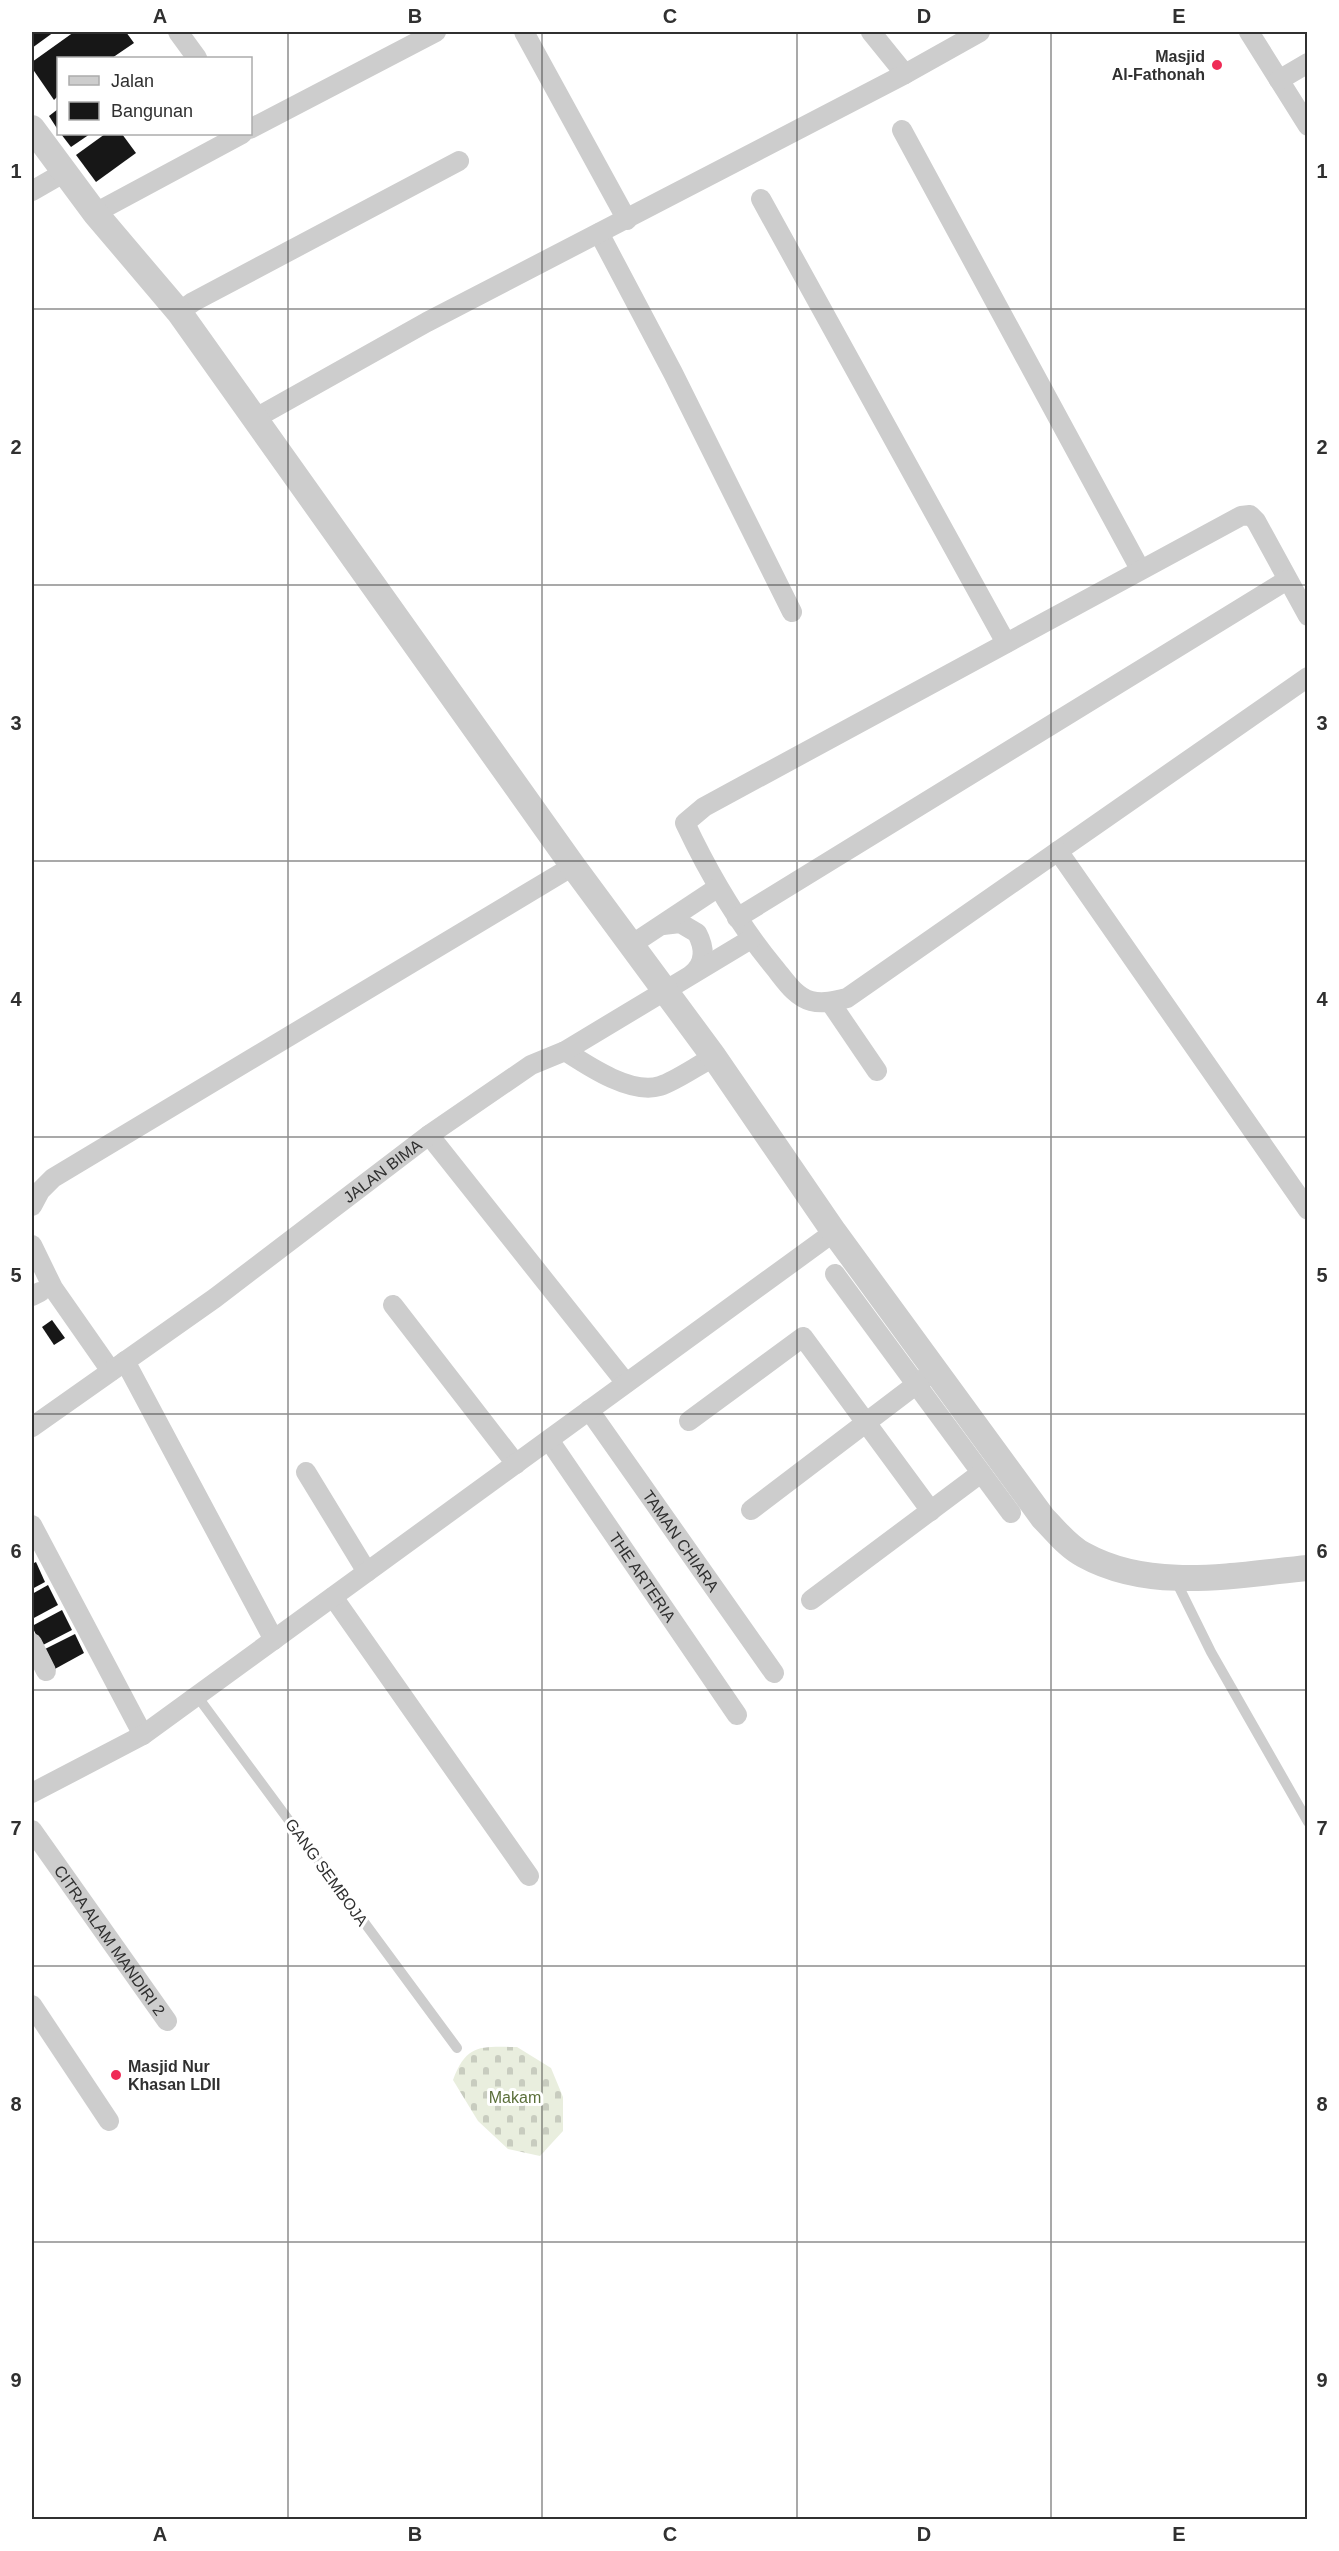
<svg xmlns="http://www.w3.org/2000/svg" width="1339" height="2551" viewBox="0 0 1339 2551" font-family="Helvetica,sans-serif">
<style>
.cemetery{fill:url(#cemetery-stones)}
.building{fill:#171717}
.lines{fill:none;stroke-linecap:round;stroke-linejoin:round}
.service{stroke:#cdcdcd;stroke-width:10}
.minor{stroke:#cdcdcd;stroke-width:20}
.tertiary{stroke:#cdcdcd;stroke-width:26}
.grid{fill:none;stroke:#303030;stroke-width:1.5;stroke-opacity:0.55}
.poi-dot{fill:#ef2b56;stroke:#fff;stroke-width:2}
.labels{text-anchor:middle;stroke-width:6;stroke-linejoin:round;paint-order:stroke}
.poi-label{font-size:16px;font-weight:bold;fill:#303030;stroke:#fff;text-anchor:end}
.street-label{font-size:16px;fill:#303030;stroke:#fff}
.park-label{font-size:16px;fill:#5b6f3a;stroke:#fff}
.neatline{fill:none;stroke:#303030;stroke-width:2}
.grid-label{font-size:20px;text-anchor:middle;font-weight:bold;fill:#303030}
</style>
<defs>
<pattern id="cemetery-stones" width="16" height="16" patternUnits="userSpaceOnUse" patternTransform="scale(1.5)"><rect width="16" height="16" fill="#e9eede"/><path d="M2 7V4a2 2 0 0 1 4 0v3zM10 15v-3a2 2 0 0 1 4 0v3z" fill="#c8ccbf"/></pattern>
</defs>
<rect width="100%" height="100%" fill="#fff"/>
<path class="cemetery" d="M517 2047 551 2068 563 2097V2131L540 2156 508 2149 478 2121 453 2080C467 2043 481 2047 517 2047Z"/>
<g class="building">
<path d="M32 32H54L32 48Z"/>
<path d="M74 32H126L134 43 112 58H58V96L54 100 32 68V62Z"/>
<path d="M58 109V130L49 116Z"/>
<path d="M61 134H90L71 147Z"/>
<path d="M105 134H122L136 153 96 182 76 155Z"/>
<path d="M52 1320 65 1338 54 1345 42 1327Z"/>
<path d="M36 1562 45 1582 32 1589V1564Z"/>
<path d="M48 1585 58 1605 32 1619V1594Z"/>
<path d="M62 1610 72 1630 41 1646 32 1626Z"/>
<path d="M75 1634 84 1653 53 1670 43 1650Z"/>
</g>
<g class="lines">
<g class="service">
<path d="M1174 1577 1211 1652 1308 1822"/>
<path d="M197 1696 457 2048"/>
</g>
<g class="minor">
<path d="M178 32 197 58"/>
<path d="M524 32 627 220"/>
<path d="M871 32 905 74"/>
<path d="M1249 32 1308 126"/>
<path d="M1279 80 1308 63"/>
<path d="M250 129 436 32"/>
<path d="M902 130 1140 569"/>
<path d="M32 191 65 172"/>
<path d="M761 199 1006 643"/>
<path d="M95 213 242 134"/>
<path d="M599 233 673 373 792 612"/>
<path d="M179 312 193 302 459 161"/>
<path d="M254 419 427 322 905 74 980 32"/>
<path d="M1308 616 1256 521 1250 515 1241 516 704 807 685 823C710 876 737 922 774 967 784 979 795 997 811 1001 823 1004 835 1001 847 998L1308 677"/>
<path d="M1058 851 1308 1210"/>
<path d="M737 918 1287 580"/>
<path d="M663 925 680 923 697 933C705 948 706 963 692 974"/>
<path d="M631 945 717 888"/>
<path d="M830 1002 877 1071"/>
<path d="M565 1051C588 1066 631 1095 660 1086 676 1081 698 1065 714 1057"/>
<path d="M429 1135 626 1383"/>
<path d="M32 1206 40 1191 53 1178 573 866"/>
<path d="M32 1245 53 1288 111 1371"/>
<path d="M835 1274 1011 1513"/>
<path d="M32 1296 40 1292"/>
<path d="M393 1305 516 1464"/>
<path d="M125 1361 274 1640"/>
<path id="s1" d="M589 1410 774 1673"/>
<path d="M689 1421 803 1337 931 1511"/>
<path id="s2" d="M32 1427 215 1298 429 1135 531 1065 565 1051 751 939"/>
<path id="s3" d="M549 1440 737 1715"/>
<path d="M306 1472 367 1572"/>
<path d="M751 1510 926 1377"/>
<path d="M32 1525 143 1735"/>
<path d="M333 1597 529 1876"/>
<path d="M811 1600 981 1473"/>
<path d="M32 1643 46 1671"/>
<path d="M32 1793 143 1735 834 1232"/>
<path id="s4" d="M32 1830 167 2021"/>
<path d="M32 2005 109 2121"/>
</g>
<path class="tertiary" d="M32 128 95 213 179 312 573 866 714 1057 834 1232 1043 1518C1056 1531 1068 1547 1084 1555 1151 1592 1235 1575 1308 1568"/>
</g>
<path class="grid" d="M288 32V2520M542 32V2520M797 32V2520M1051 32V2520M32 309H1308M32 585H1308M32 861H1308M32 1137H1308M32 1414H1308M32 1690H1308M32 1966H1308M32 2242H1308"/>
<g class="poi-dot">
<circle cx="1217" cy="65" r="6"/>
<circle cx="116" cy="2075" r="6"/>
</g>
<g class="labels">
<g class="poi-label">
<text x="1205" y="62">Masjid<tspan x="1205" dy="18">Al-Fathonah</tspan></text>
<text x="128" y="2072" text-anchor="start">Masjid Nur<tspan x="128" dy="18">Khasan LDII</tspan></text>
</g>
<g class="street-label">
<text dy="6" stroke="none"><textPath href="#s2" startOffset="434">JALAN BIMA</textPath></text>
<text dy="6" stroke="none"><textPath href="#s1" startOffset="160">TAMAN CHIARA</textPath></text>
<text dy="6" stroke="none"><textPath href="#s3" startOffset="166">THE ARTERIA</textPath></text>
<text transform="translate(327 1872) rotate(54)" y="6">GANG SEMBOJA</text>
<text dy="6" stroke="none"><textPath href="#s4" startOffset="135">CITRA ALAM MANDIRI 2</textPath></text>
</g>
<g class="park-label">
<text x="515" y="2103">Makam</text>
</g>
</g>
<rect width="1339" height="2551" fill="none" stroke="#ffffff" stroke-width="66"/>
<rect x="57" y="57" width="195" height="78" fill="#ffffff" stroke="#acacac" stroke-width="1.5"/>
<rect x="69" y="76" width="30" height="9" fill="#cdcdcd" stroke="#acacac" stroke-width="1.5"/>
<text x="111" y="87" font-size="18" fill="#303030">Jalan</text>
<rect x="69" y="102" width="30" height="18" fill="#171717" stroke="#acacac" stroke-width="1.5"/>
<text x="111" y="117" font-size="18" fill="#303030">Bangunan</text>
<rect x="33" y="33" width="1273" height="2485" class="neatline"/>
<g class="grid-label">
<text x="160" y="23">A</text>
<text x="415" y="23">B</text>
<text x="670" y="23">C</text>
<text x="924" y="23">D</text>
<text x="1179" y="23">E</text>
<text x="16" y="178">1</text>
<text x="1322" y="178">1</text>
<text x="16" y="454">2</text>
<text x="1322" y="454">2</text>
<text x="16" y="730">3</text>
<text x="1322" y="730">3</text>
<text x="16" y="1006">4</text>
<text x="1322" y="1006">4</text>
<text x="16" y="1282">5</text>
<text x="1322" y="1282">5</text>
<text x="16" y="1558">6</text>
<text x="1322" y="1558">6</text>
<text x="16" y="1835">7</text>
<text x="1322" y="1835">7</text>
<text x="16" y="2111">8</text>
<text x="1322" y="2111">8</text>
<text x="16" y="2387">9</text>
<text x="1322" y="2387">9</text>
<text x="160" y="2541">A</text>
<text x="415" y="2541">B</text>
<text x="670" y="2541">C</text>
<text x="924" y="2541">D</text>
<text x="1179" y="2541">E</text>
</g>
</svg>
